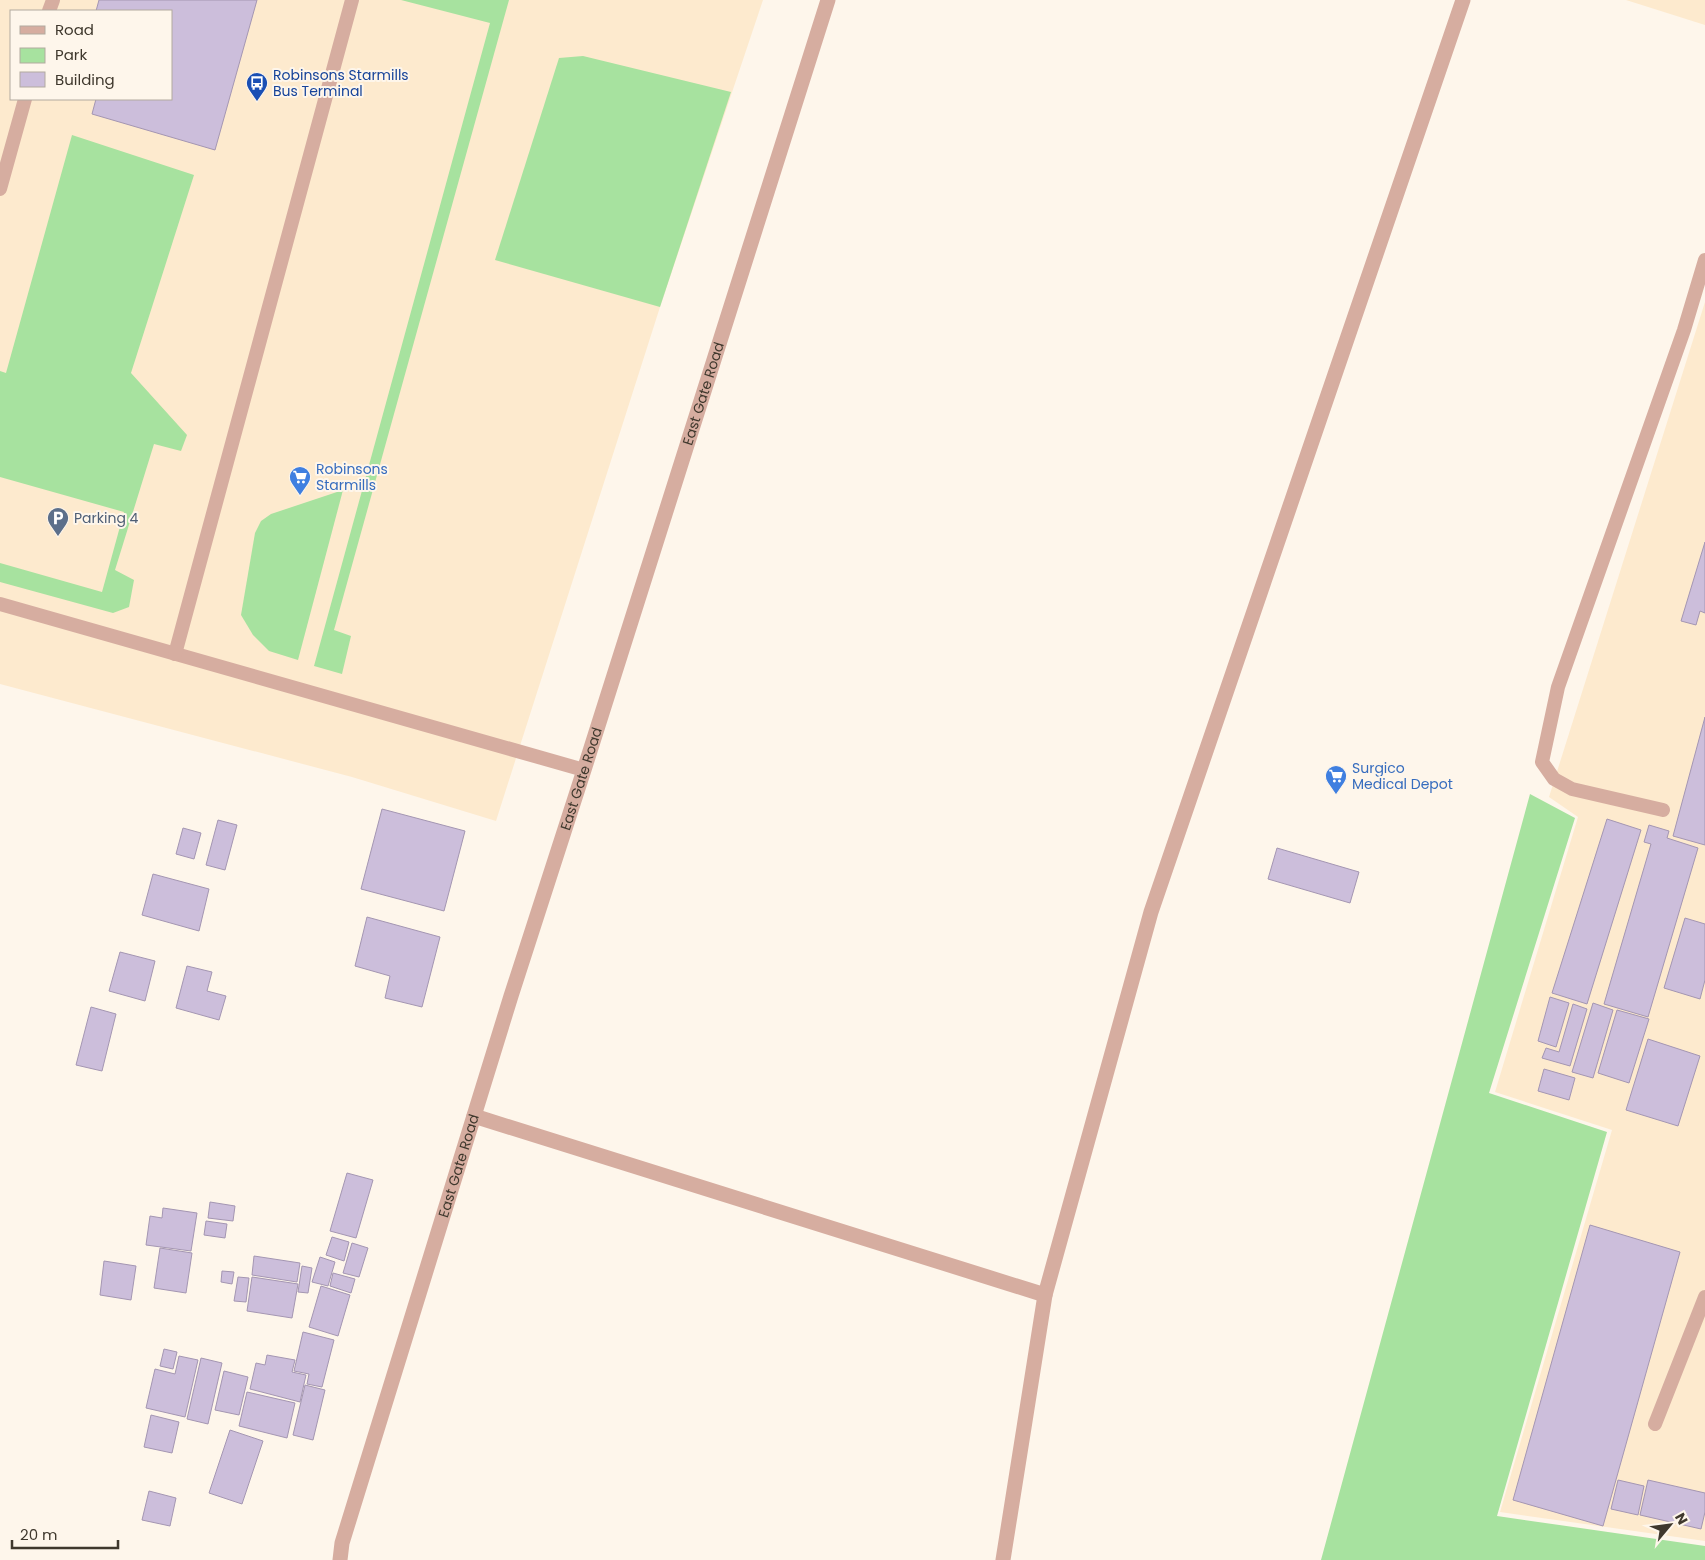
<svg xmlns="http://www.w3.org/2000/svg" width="1705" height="1560" viewBox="0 0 1705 1560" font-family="Poppins,sans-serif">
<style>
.built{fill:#fdeace;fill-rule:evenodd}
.green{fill:#a7e29f}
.building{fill:#ccbedb;stroke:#a496b2}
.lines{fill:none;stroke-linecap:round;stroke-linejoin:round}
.service{stroke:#d6ada0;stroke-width:14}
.minor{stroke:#d6ada0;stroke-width:15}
.tertiary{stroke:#d6ada0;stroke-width:15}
.labels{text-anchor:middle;stroke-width:4;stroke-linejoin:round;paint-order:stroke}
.transit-label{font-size:14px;fill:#164399;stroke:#fef6eb;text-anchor:start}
.street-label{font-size:14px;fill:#3f382d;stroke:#fef6eb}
.shop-label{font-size:14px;fill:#366cbe;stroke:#fef6eb;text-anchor:start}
.service-label{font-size:14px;fill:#4e5e75;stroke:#fef6eb;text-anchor:start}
</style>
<rect width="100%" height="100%" fill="#fef6eb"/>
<g class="built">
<path d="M0 0H763L660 307 496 821 352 777 0 684ZM11 11H171V99H11Z"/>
<path d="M1626 0H1705V25Z"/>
<path d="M1705 302V1541L1500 1512 1612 1130 1495 1092 1578 817 1549 797Z"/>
</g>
<g class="green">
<path d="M401 0H509L334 630 351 636 342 674 314 666 490 23Z"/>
<path d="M583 56 731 92 660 307 495 260 559 58Z"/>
<path d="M72 135 194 175 131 373 187 435 181 451 154 444 115 570 134 580 129 607 113 613 0 582V563L102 592 124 512 0 477V371L6 373Z"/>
<path d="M343 490 298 660 269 651 253 635 241 615 255 533 261 521 271 514Z"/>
<path d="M1530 794 1575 818 1489 1093 1607 1132 1497 1516 1705 1546V1560H1321Z"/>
</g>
<g class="building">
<path d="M99 0H257L215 150 92 114 96 99H171V11H96Z"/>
<path d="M1705 542V613L1700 611 1696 625 1681 621Z"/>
<path d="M1705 717V845L1673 836Z"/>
<path d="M382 809 465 831 444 911 361 889Z"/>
<path d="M1607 819 1641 830 1587 1004 1552 993Z"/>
<path d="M218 820 237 825 225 870 206 865Z"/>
<path d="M1649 825 1669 831 1667 838 1698 848 1648 1017 1604 1004 1651 844 1644 842Z"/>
<path d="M183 828 201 833 194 859 176 854Z"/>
<path d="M1277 848 1359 872 1350 903 1268 879Z"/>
<path d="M153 874 209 889 199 931 142 915Z"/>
<path d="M367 917 440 937 422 1007 385 998 390 976 355 966Z"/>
<path d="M1685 918 1705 924V980L1700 999 1664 988Z"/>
<path d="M120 952 155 961 145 1001 109 991Z"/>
<path d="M187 966 212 972 207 991 226 996 219 1020 176 1008Z"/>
<path d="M1550 997 1569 1003 1556 1047 1538 1041Z"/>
<path d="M1593 1003 1613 1010 1593 1078 1572 1072Z"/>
<path d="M1573 1004 1587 1009 1570 1066 1542 1058 1546 1048 1559 1052Z"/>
<path d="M91 1007 116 1014 102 1071 76 1065Z"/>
<path d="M1617 1010 1649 1019 1629 1083 1598 1073Z"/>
<path d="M1648 1039 1700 1056 1678 1126 1626 1110Z"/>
<path d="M1544 1069 1575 1078 1569 1100 1538 1091Z"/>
<path d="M347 1173 373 1180 356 1238 330 1231Z"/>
<path d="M210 1202 235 1206 233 1221 208 1218Z"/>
<path d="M163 1208 197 1213 191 1251 146 1245 150 1216 162 1218Z"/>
<path d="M206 1221 227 1224 225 1238 204 1235Z"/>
<path d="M1590 1225 1680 1252 1603 1526 1513 1500Z"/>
<path d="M332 1237 349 1242 344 1261 326 1255Z"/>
<path d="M352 1243 368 1248 359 1277 343 1273Z"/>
<path d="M160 1248 192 1253 186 1293 154 1288Z"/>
<path d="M254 1256 300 1263 297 1282 252 1275Z"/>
<path d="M320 1257 335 1262 328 1286 312 1282Z"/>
<path d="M104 1261 136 1266 131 1300 100 1295Z"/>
<path d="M302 1266 312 1268 308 1293 298 1292Z"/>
<path d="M222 1271 234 1272 232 1284 221 1282Z"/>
<path d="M333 1273 355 1279 351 1293 330 1286Z"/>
<path d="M238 1277 249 1278 246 1302 234 1301Z"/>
<path d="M252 1277 298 1284 292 1318 247 1311Z"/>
<path d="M321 1286 350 1295 338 1336 309 1327Z"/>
<path d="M303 1332 334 1340 322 1387 307 1384 309 1374 294 1371Z"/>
<path d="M164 1349 177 1352 173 1369 160 1366Z"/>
<path d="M267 1355 295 1360 292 1372 306 1375 300 1402 250 1389 256 1363 265 1365Z"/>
<path d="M179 1356 198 1360 185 1417 146 1408 155 1369 175 1374Z"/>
<path d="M201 1358 222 1363 208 1424 187 1419Z"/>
<path d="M224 1371 248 1377 239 1415 215 1410Z"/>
<path d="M305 1385 325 1390 313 1440 293 1435Z"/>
<path d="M247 1392 295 1403 287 1438 239 1426Z"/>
<path d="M151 1415 179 1422 172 1453 144 1447Z"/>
<path d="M230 1430 263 1441 242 1504 209 1493Z"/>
<path d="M1618 1480 1644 1486 1638 1515 1611 1509Z"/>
<path d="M1648 1480 1705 1493V1512L1701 1529 1640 1515Z"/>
<path d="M149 1491 176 1498 170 1526 142 1520Z"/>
</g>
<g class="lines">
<g class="service">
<path d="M49 11 53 0"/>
<path d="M0 189 25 99"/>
<path d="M0 604 584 770"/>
<path d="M175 654 352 0"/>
<path d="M1663 810 1572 789 1554 779 1542 762 1558 687 1684 330 1705 260"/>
<path d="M1655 1424 1705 1297"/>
</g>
<g class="minor">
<path d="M474 1116 1045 1295"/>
<path d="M1003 1560 1045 1295 1151 912 1463 0"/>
</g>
<path class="tertiary" id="s1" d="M340 1560 342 1543 511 996 584 770 828 0"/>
</g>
<defs>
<g id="bus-pin" transform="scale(1.125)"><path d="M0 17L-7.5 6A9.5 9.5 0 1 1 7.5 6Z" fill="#1a4fb4" stroke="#fef6eb"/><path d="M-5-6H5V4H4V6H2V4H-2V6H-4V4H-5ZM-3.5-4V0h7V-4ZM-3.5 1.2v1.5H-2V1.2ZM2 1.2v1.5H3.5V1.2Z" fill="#fff"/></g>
<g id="supermarket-pin" transform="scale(1.125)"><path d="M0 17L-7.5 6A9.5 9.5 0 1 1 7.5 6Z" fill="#3f7fe0" stroke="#fef6eb"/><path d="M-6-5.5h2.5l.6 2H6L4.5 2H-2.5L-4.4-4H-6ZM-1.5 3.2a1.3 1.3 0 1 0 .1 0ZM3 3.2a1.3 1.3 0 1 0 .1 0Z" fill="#fff"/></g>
<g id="parking-pin" transform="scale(1.125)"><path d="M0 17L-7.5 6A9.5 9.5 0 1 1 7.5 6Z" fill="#5c6f8a" stroke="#fef6eb"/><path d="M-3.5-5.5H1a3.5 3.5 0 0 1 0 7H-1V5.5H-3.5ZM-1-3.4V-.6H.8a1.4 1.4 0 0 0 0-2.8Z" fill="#fff"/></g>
</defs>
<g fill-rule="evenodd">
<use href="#bus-pin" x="257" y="83"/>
<use href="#supermarket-pin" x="300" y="477"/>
<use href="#parking-pin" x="58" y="518"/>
<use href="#supermarket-pin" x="1336" y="776"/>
</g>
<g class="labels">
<g class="transit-label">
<text x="273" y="80">Robinsons Starmills<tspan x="273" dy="16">Bus Terminal</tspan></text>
</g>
<g class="street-label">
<text dy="5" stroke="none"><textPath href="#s1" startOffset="1222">East Gate Road</textPath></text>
<text dy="5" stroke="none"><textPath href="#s1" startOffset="818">East Gate Road</textPath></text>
<text dy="5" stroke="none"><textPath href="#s1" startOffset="412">East Gate Road</textPath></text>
</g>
<g class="shop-label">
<text x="316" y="474">Robinsons<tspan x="316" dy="16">Starmills</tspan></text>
<text x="1352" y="773">Surgico<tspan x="1352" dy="16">Medical Depot</tspan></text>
</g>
<g class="service-label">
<text x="74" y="523">Parking 4</text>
</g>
</g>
<rect x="10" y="10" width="162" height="90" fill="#fef6eb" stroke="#b2aa9f"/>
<rect x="20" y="26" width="25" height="8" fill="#d6ada0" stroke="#b2aa9f"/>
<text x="55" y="35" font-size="15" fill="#3f382d">Road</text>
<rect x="20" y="48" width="25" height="15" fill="#a7e29f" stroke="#b2aa9f"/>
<text x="55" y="60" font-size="15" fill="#3f382d">Park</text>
<rect x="20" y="72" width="25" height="15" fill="#ccbedb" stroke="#b2aa9f"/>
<text x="55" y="85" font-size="15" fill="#3f382d">Building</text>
<g transform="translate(1670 1525) rotate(61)" stroke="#fef6eb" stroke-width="4" paint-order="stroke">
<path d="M0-4L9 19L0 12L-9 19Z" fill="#3f382d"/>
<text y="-8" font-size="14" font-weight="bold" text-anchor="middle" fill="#3f382d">N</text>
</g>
<path d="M12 1540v8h106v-8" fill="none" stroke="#3f382d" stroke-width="2.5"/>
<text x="20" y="1540" font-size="15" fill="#3f382d" stroke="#fef6eb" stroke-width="4" paint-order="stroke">20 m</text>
</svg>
